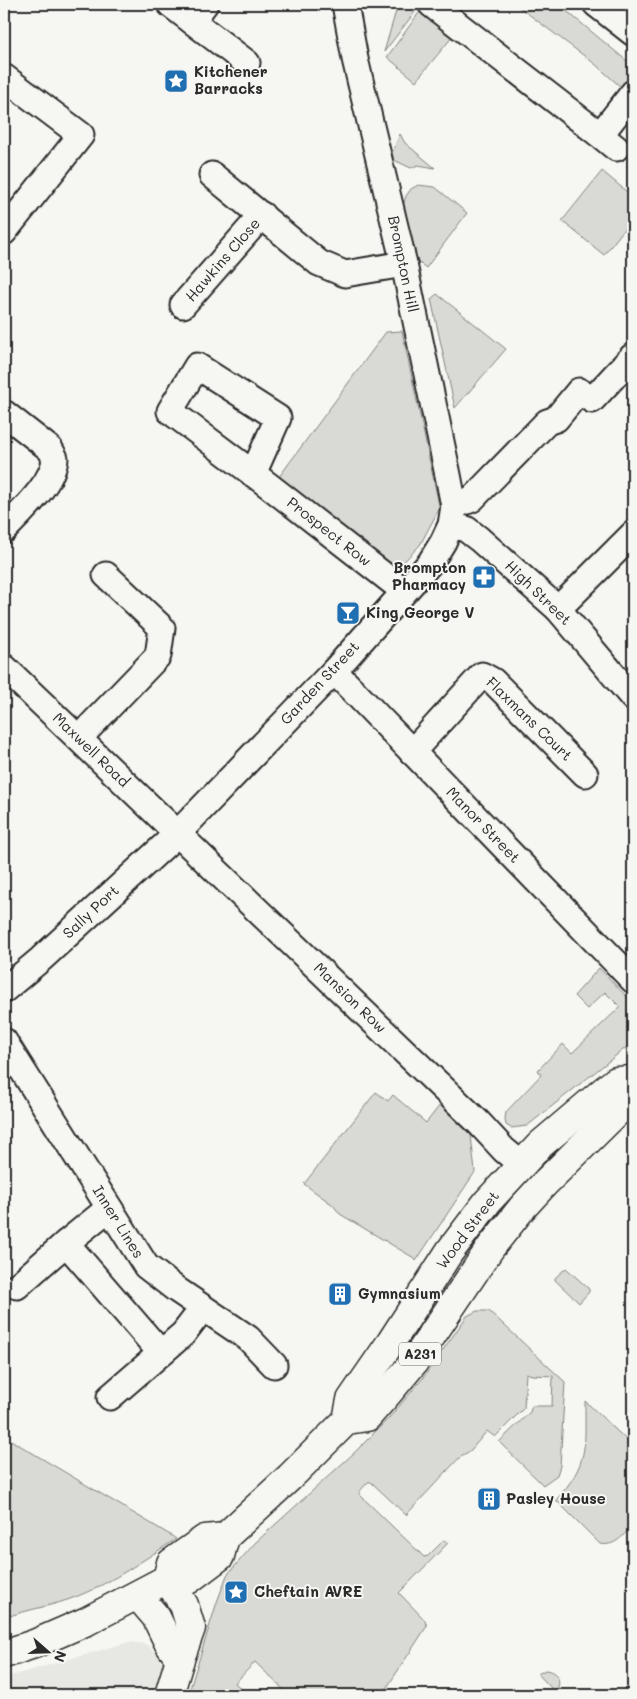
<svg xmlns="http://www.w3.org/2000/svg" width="637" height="1699" viewBox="0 0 637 1699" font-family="Mali,sans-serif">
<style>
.built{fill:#e7e7e3}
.green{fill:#d9d9d5;stroke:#828280}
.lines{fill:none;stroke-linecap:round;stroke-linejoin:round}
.minor-casing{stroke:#2b2b2b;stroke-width:29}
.major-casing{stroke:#2b2b2b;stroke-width:31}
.minor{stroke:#f6f6f2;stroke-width:25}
.major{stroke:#f6f6f2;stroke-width:28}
.labels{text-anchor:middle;stroke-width:4;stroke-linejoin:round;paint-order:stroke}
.shield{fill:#f6f6f2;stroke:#686867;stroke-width:1}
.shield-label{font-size:14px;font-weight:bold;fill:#2b2b2b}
.poi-label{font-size:15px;font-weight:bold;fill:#2b2b2b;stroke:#f6f6f2;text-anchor:start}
.street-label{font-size:15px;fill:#2b2b2b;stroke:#f6f6f2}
</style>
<rect width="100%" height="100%" fill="#f6f6f2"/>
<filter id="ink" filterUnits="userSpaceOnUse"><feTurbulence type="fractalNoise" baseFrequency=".02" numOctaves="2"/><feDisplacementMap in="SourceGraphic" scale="10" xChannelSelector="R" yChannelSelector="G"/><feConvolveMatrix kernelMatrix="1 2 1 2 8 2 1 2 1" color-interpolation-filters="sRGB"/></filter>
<g filter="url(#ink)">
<path class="built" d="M129 1642 146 1644 159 1656 162 1666 154 1695H47L46 1694 40 1695H4V1678Z"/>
<g class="green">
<path d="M398 4H412L418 8 384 52Z"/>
<path d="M515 4H558L633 66V93L631 96 595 64Z"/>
<path d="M421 10 453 36 416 81 387 57Z"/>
<path d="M400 134 405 143 435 168 418 165 411 168 394 160 392 153Z"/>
<path d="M602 171 632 196 633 195V218L604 255 562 221Z"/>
<path d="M418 185 435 187 467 213 426 268 417 261 402 209 406 196 411 189Z"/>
<path d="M437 294 506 349 455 408 431 299Z"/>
<path d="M402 331 439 505V509L420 545 391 575 273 485 386 332Z"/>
<path d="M599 968 633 1003V1042L527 1126 511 1128 506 1125 505 1119 506 1112 541 1075 538 1070 563 1044 572 1053 620 1007 605 992 587 1009 574 996Z"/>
<path d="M376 1092 388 1101 393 1095 426 1123 440 1105 471 1135 475 1172 416 1261 414 1258 340 1214 333 1205 304 1184Z"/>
<path d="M566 1268 589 1289V1292L579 1303 555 1280V1278Z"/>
<path d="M477 1311H489L565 1382 560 1466 557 1475 543 1485 499 1442 530 1412 532 1406H552L553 1376 532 1375 526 1373 524 1408 495 1437 487 1431 470 1451 461 1456 406 1515 371 1482H368L359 1492 360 1495 424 1557 428 1556 444 1540 448 1543 399 1593 424 1619 427 1626 382 1695H289L255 1662 235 1683 248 1695H188L217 1602 227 1575 255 1543 354 1453 389 1418 423 1378 467 1316Z"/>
<path d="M585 1401 633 1446V1525C623 1535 616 1547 600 1544L556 1500C589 1463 585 1448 585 1401Z"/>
<path d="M4 1436 172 1536 176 1539C145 1559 113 1582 78 1596 54 1606 28 1609 4 1618Z"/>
<path d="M545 1670C556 1671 562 1679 557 1690L554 1691 538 1674Z"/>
</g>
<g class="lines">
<g class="minor-casing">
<g id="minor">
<path d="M170 4 192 21"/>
<path d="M205 4 192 21 247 63"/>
<path d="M431 4 600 135 633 93"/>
<path d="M596 4 633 33"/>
<path d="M4 77 81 135 4 232"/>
<path d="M600 135 616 148"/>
<path d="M212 175 319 263 345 274 404 264"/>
<path d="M183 305 262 215"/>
<path d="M4 413 50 449 55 458C54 483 20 513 4 530"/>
<path d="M253 474 278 418 197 366 170 411 268 485 404 591"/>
<path d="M454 506 472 499 547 422 556 419 579 391 592 400 633 356"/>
<path d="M451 525 466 529 479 539 558 609 633 698"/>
<path d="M558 609 633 534"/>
<path d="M4 667 479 1123 504 1150 521 1164"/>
<path d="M334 671 633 980"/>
<path d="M79 738 158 656 162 628 106 575"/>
<path d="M412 752 482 675 493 681 585 774"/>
<path d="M4 990 41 959 178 833 334 671 430 563 443 542 451 525 454 506 448 475 404 264 355 59 345 4"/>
<path d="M4 1041 146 1266 177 1290 248 1338 274 1365"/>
<path d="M109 1208 66 1243 161 1353 183 1334 203 1308"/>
<path d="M17 1286 66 1243"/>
<path d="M110 1397 161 1353"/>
</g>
</g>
<g class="major-casing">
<g id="major">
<path d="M347 1420 351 1400 391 1342 450 1251 488 1201 540 1145 606 1089 616 1081 633 1080"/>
<path d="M167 1579 184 1605 191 1628 180 1659 169 1695"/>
<path d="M167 1579 171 1563 205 1539 225 1537"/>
<path d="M138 1596 156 1617 169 1644 180 1659"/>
<path d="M4 1654 34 1644 87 1621 167 1579 188 1580 220 1556 225 1537 290 1477 347 1420 367 1417 388 1393 414 1362 491 1247 522 1208 544 1184 623 1106 633 1084"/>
</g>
</g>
<use href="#minor" class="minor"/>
<use href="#major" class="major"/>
</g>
</g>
<defs>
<g id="sight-square" transform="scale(1.25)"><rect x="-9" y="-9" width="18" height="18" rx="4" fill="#1f6fb2" stroke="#f6f6f2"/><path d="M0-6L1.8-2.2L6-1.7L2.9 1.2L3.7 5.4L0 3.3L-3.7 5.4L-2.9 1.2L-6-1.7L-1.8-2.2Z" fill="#fff"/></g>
<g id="pharmacy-square" transform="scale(1.25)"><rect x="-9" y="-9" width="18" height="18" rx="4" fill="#1f6fb2" stroke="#f6f6f2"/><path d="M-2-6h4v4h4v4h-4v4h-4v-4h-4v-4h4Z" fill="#fff"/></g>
<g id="bar-square" transform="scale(1.25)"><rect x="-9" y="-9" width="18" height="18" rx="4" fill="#1f6fb2" stroke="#f6f6f2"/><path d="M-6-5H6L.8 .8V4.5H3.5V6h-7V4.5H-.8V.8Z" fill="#fff"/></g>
<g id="building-square" transform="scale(1.25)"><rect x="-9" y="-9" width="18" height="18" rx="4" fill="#1f6fb2" stroke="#f6f6f2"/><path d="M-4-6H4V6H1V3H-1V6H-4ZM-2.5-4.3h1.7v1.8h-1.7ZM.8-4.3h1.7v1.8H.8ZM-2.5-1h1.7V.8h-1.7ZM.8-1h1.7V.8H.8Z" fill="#fff"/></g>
</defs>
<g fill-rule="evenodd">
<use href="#sight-square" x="176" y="81"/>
<use href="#pharmacy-square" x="484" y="577"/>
<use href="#bar-square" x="348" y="613"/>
<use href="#building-square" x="340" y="1294"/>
<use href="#building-square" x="489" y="1499"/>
<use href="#sight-square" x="236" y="1592"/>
</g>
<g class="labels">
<rect class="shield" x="399" y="1342.5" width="42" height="23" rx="4"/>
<g class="shield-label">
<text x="420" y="1359">A231</text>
</g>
<g class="poi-label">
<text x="194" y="77">Kitchener<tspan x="194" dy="17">Barracks</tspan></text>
<text x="466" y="573" text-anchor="end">Brompton<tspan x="466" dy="17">Pharmacy</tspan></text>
<text x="366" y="618">King George V</text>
<text x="358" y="1299">Gymnasium</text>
<text x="506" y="1504">Pasley House</text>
<text x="254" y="1597">Cheftain AVRE</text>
</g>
<g class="street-label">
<text transform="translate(223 260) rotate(-49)" y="5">Hawkins Close</text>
<text transform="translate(403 264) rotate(78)" y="5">Brompton Hill</text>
<text transform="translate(329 532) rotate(38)" y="5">Prospect Row</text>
<text transform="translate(538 593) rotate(44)" y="5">High Street</text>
<text transform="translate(320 683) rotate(-47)" y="5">Garden Street</text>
<text transform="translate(529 719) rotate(44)" y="5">Flaxmans Court</text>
<text transform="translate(91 750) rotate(44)" y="5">Maxwell Road</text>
<text transform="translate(483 825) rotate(46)" y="5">Manor Street</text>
<text transform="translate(91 912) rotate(-43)" y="5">Sally Port</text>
<text transform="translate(350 998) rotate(44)" y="5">Mansion Row</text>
<text transform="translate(118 1222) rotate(58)" y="5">Inner Lines</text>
<text transform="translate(468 1230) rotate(-53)" y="5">Wood Street</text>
</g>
</g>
<rect width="637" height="1699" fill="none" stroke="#f6f6f2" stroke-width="20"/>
<rect x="10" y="10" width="617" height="1679" fill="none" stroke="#2b2b2b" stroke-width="2" filter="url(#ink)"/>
<g transform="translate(48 1652) rotate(110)" stroke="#f6f6f2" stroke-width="4" paint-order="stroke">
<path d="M0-4L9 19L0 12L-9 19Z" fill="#2b2b2b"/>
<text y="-8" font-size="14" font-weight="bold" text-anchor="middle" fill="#2b2b2b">N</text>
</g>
</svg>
